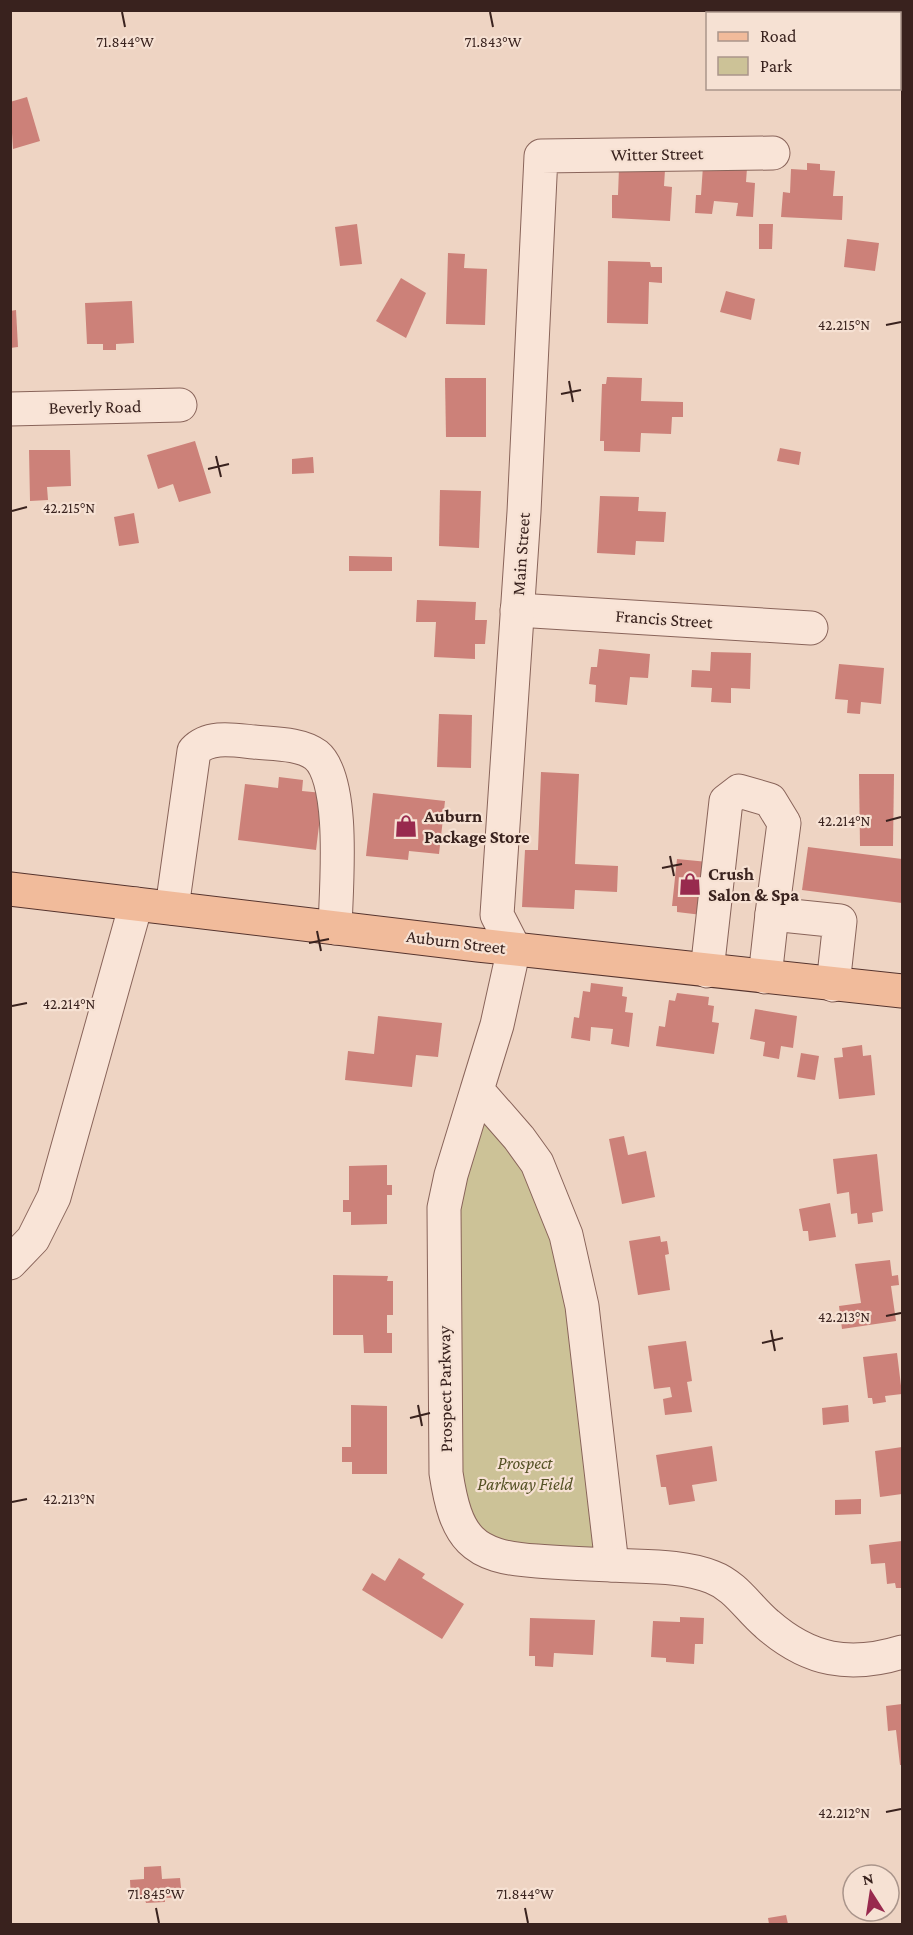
<svg xmlns="http://www.w3.org/2000/svg" width="913" height="1935" viewBox="0 0 913 1935" font-family="'Crimson Pro',serif">
<style>
.green{fill:#ccc297}
.building{fill:#cc8179}
.lines{fill:none;stroke-linecap:round;stroke-linejoin:round}
.minor-casing{stroke:#89645a;stroke-width:35}
.major-casing{stroke:#56342e;stroke-width:35}
.minor{stroke:#f9e4d7;stroke-width:33}
.major{stroke:#f1bb9b;stroke-width:33}
.ticks{fill:none;stroke:#39221e;stroke-width:2}
.labels{text-anchor:middle;stroke-width:4.5;stroke-linejoin:round;paint-order:stroke}
.street-label{font-size:18px;fill:#39221e;stroke:#f6e1d3}
.poi-label{font-size:18px;font-weight:bold;fill:#39221e;stroke:#f6e1d3;text-anchor:start}
.park-label{font-size:18px;font-style:italic;fill:#555225;stroke:#f6e1d3}
.ticks-label{font-size:15px;text-anchor:middle;fill:#39221e;stroke:#f6e1d3;stroke-width:4.5;stroke-linejoin:round;paint-order:stroke}
</style>
<rect width="100%" height="100%" fill="#eed4c3"/>
<path class="green" d="M477 1090 549 1186 612 1565 547 1562 461 1528 446 1197Z"/>
<g class="building">
<path d="M27 97 40 141 13 149 10 102Z"/>
<path d="M807 163 820 164V170L835 171 833 196H843L842 220 781 217 783 192 790 193 791 169 807 170Z"/>
<path d="M703 166 747 168 746 182 755 183 753 217 736 216 738 203 714 201 712 214 695 213 696 195H701Z"/>
<path d="M619 168 665 170 664 186 672 187 670 221 612 218V195H618Z"/>
<path d="M357 224 362 264 340 266 335 227Z"/>
<path d="M759 224H773L772 249H759Z"/>
<path d="M847 239 879 243 875 271 844 267Z"/>
<path d="M448 253 465 254 464 268 487 269 485 325 446 324Z"/>
<path d="M608 261 650 262 651 267H662V283L649 282 648 324 607 323Z"/>
<path d="M401 278 426 293 406 338 376 321Z"/>
<path d="M726 291 755 299 751 320 720 312Z"/>
<path d="M132 301 134 343 116 344V350H103V344H87L85 303Z"/>
<path d="M16 310 18 347 10 348V311Z"/>
<path d="M607 377 642 378 641 401 683 402V417H672L671 434 641 433 640 452 604 451V441H600L602 384H606Z"/>
<path d="M445 378H486V437H446Z"/>
<path d="M195 441 211 493 179 502 173 484 158 489 147 455Z"/>
<path d="M780 448 801 452 799 465 777 461Z"/>
<path d="M29 450H70L71 486 47 487 48 500 30 501Z"/>
<path d="M313 457 314 473 292 474V459Z"/>
<path d="M440 490 481 491 479 548 439 546Z"/>
<path d="M600 496 639 497 638 511 666 512 664 542 636 541 635 555 597 553Z"/>
<path d="M134 513 139 543 119 546 114 517Z"/>
<path d="M349 556 392 557V571H349Z"/>
<path d="M417 600 476 602 475 620H487L485 644H475V659L434 657 436 622H416Z"/>
<path d="M599 649 650 654 648 678 630 677 627 705 595 702 596 685 589 684 591 667H597Z"/>
<path d="M711 652 751 653 750 689 731 688V703L711 702 712 688 691 687 692 670 710 671Z"/>
<path d="M839 664 884 668 881 704 861 702 860 714 847 713 848 700 835 699Z"/>
<path d="M439 714 472 715 471 768 437 767Z"/>
<path d="M541 772 579 774 575 864 618 866 617 892 575 890 574 909 522 907 525 850H538Z"/>
<path d="M859 774H894L893 846H860Z"/>
<path d="M279 777 303 780 302 791 323 793 316 850 238 840 245 784 278 788Z"/>
<path d="M373 793 445 801 439 854 409 851 408 860 366 856Z"/>
<path d="M808 847 902 859V903L802 890Z"/>
<path d="M677 859 708 862 702 915 677 912V906H672Z"/>
<path d="M591 983 623 987 622 996 627 997 625 1012 633 1013 629 1047 611 1044 613 1029 591 1027 590 1041 571 1038 574 1017 579 1018 583 991 590 992Z"/>
<path d="M677 993 709 997 708 1005 714 1006 712 1022 719 1023 714 1054 656 1046 659 1026 665 1027 669 1000 675 1001Z"/>
<path d="M755 1009 797 1016 793 1048 781 1046 779 1059 763 1056 765 1042 750 1039Z"/>
<path d="M378 1016 442 1023 438 1057 416 1055 412 1087 345 1080 348 1051 374 1054Z"/>
<path d="M862 1045 863 1056 871 1055 875 1095 839 1099 834 1058 843 1057 842 1048Z"/>
<path d="M801 1053 819 1056 815 1080 797 1077Z"/>
<path d="M624 1136 628 1155 646 1151 655 1197 622 1204 609 1139Z"/>
<path d="M877 1154 883 1211 872 1213 873 1222 858 1224 857 1213 851 1214 849 1192 837 1194 833 1159Z"/>
<path d="M387 1165V1185H392V1195H387V1224L351 1225V1212H343V1200H349V1166Z"/>
<path d="M830 1203 836 1237 809 1241 808 1231H803L799 1209Z"/>
<path d="M660 1236 661 1242 667 1241 669 1254 665 1255 670 1290 638 1295 629 1241Z"/>
<path d="M890 1260 892 1276 898 1275 899 1285 891 1286 896 1321 842 1329 839 1306 861 1303 855 1264Z"/>
<path d="M333 1275 388 1276 387 1281H393V1315H387V1333H392V1353H364L363 1335H333Z"/>
<path d="M686 1341 692 1381 687 1382 692 1412 665 1415 663 1399 672 1397 670 1387 654 1389 648 1346Z"/>
<path d="M897 1353 902 1394 885 1396 886 1402 873 1404 872 1398H868L863 1357Z"/>
<path d="M351 1405 387 1406V1474H352V1462H342V1447H351Z"/>
<path d="M848 1405 849 1422 823 1425 822 1408Z"/>
<path d="M712 1446 717 1481 692 1485 695 1501 669 1505 666 1487H661L656 1455Z"/>
<path d="M902 1447V1494L880 1497 875 1451Z"/>
<path d="M861 1499V1514L835 1515V1500Z"/>
<path d="M902 1541V1588H896L895 1583 887 1584 885 1563 871 1564 869 1545Z"/>
<path d="M399 1558 425 1574 422 1578 464 1604 442 1639 362 1590 372 1573 385 1581Z"/>
<path d="M680 1617 704 1618 703 1644H695L694 1664 666 1662V1658L651 1657 653 1621 680 1622Z"/>
<path d="M530 1618 595 1620 593 1655 554 1653 553 1667 535 1666V1656H529Z"/>
<path d="M902 1704V1765H900L896 1730 888 1731 886 1706Z"/>
<path d="M161 1866 162 1879 180 1878 182 1897 165 1898V1902L146 1903 145 1899 131 1900 130 1880 144 1879V1867Z"/>
<path d="M786 1915 788 1924H769L768 1918Z"/>
</g>
<g class="lines">
<g class="minor-casing">
<g id="minor">
<path d="M10 409 180 405"/>
<path d="M517 610 811 628"/>
<path d="M172 908 194 751C209 735 234 740 254 742 273 744 300 743 316 755 346 779 336 889 335 928"/>
<path d="M707 971 726 801 739 791 770 800 784 823 772 914 840 921 833 985"/>
<path d="M765 977 772 914"/>
<path d="M477 1090 451 1175 444 1208 446 1473C456 1538 471 1557 537 1561 562 1563 587 1564 612 1565L582 1306 566 1235 537 1163 519 1138 477 1090 497 1025 514 948 497 915 524 512 541 156 773 153"/>
<path d="M10 1263 33 1239 54 1197 136 904"/>
<path d="M612 1565C644 1567 682 1565 712 1577 736 1586 748 1608 767 1624 809 1661 850 1668 902 1652"/>
</g>
</g>
<g class="major-casing">
<path id="major" d="M10 889 478 945 902 991"/>
</g>
<use href="#minor" class="minor"/>
<use href="#major" class="major"/>
</g>
<path class="ticks" d="M122 12 125 27M490 12 493 27M886 325 901 322M569 381 573 402M561 394 581 390M216 456 221 477M208 469 229 464M12 511 27 507M886 821 901 817M670 856 674 876M662 868 682 864M317 931 321 951M309 943 329 939M12 1006 27 1003M886 1316 901 1313M771 1330 775 1351M762 1343 783 1338M418 1405 422 1426M410 1418 430 1413M12 1502 27 1499M886 1812 901 1809M156 1908 159 1923M525 1908 528 1923"/>
<defs>
<g id="shop-bare" transform="scale(1.8)"><path d="M-5-2.5h2.3a2.7 3.5 0 0 1 5.4 0H5L5.5 6h-11ZM-1.5-2.5h3a1.5 2.3 0 0 0-3 0Z" fill="#982a4e" stroke="#f6e1d3" stroke-width="2.5" paint-order="stroke"/></g>
</defs>
<g fill-rule="evenodd">
<use href="#shop-bare" x="406" y="826"/>
<use href="#shop-bare" x="690" y="884"/>
</g>
<g class="labels">
<g class="street-label">
<text transform="translate(657 154) rotate(-1)" y="6">Witter Street</text>
<text transform="translate(95 407) rotate(-1)" y="6">Beverly Road</text>
<text transform="translate(521 554) rotate(-86)" y="6">Main Street</text>
<text transform="translate(664 619) rotate(4)" y="6">Francis Street</text>
<text transform="translate(456 942) rotate(7)" y="6">Auburn Street</text>
<text transform="translate(445 1389) rotate(-91)" y="6">Prospect Parkway</text>
</g>
<g class="poi-label">
<text x="424" y="822">Auburn<tspan x="424" dy="21">Package Store</tspan></text>
<text x="708" y="880">Crush<tspan x="708" dy="21">Salon &amp; Spa</tspan></text>
</g>
<g class="park-label">
<text x="525" y="1469">Prospect<tspan x="525" dy="21">Parkway Field</tspan></text>
</g>
</g>
<g class="ticks-label">
<text x="125" y="47">71.844°W</text>
<text x="493" y="47">71.843°W</text>
<text x="844" y="330">42.215°N</text>
<text x="69" y="513">42.215°N</text>
<text x="844" y="826">42.214°N</text>
<text x="69" y="1009">42.214°N</text>
<text x="844" y="1322">42.213°N</text>
<text x="69" y="1504">42.213°N</text>
<text x="844" y="1818">42.212°N</text>
<text x="156" y="1899">71.845°W</text>
<text x="525" y="1899">71.844°W</text>
</g>
<rect width="913" height="1935" fill="none" stroke="#39221e" stroke-width="24"/>
<rect x="706" y="12" width="195" height="78" fill="#f6e1d3" stroke="#aa958b" stroke-width="1.5"/>
<rect x="718" y="32" width="30" height="9" fill="#f1bb9b" stroke="#aa958b" stroke-width="1.5"/>
<text x="760" y="42" font-size="18" fill="#39221e">Road</text>
<rect x="718" y="57" width="30" height="18" fill="#ccc297" stroke="#aa958b" stroke-width="1.5"/>
<text x="760" y="72" font-size="18" fill="#39221e">Park</text>
<g transform="translate(871 1893) rotate(348)"><circle r="28" fill="#f6e1d3" stroke="#aa958b" stroke-width="1.5"/>
<path d="M0-4.5L10 22L0 15L-10 22Z" fill="#982a4e"/>
<text y="-9" font-size="16" font-weight="bold" text-anchor="middle" fill="#39221e">N</text>
</g>
</svg>
